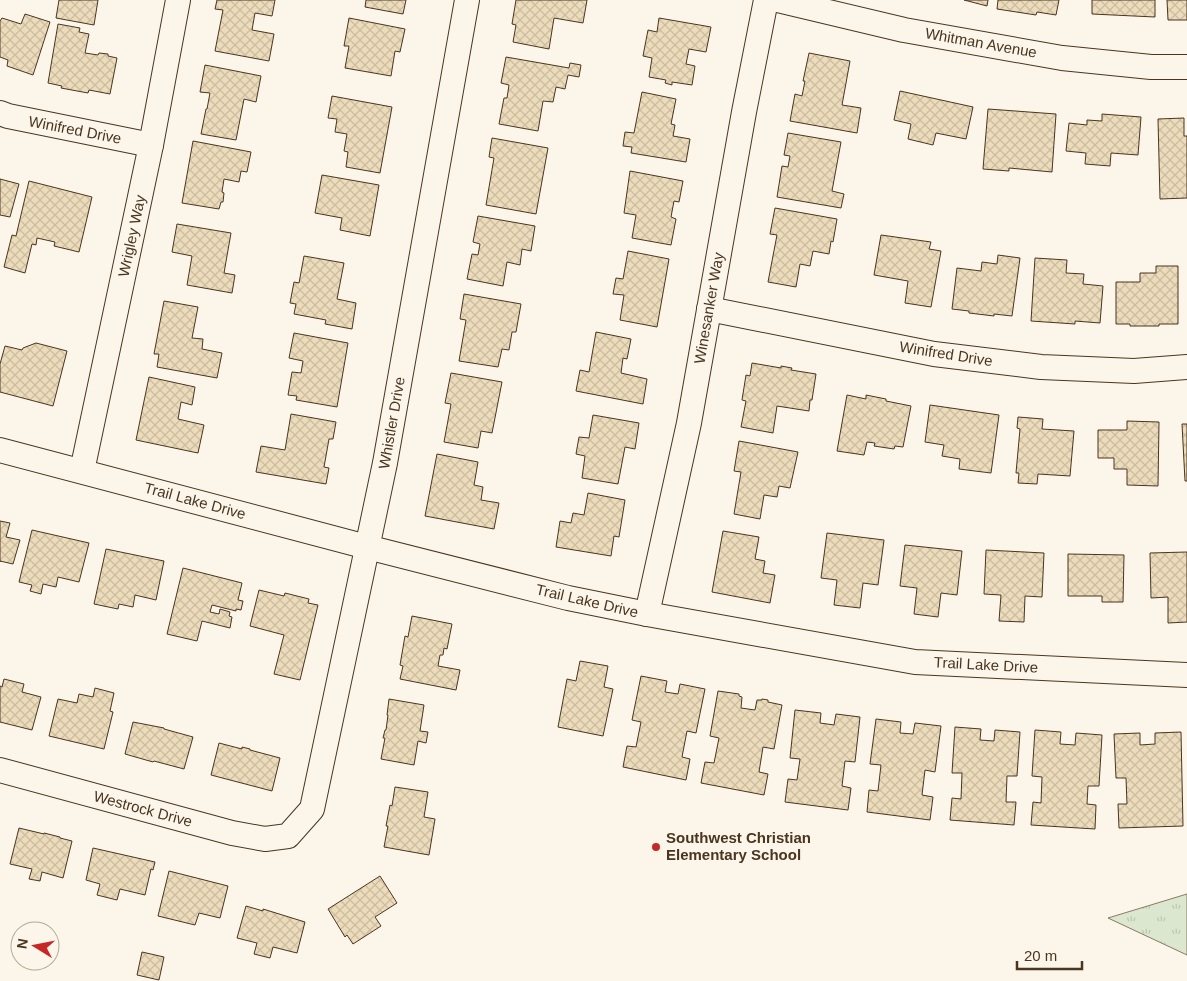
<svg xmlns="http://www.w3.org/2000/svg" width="1187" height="981" viewBox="0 0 1187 981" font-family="Arial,sans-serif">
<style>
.park{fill:url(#park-tufts);stroke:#887966}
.building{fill:url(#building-cross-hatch);stroke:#4a3520}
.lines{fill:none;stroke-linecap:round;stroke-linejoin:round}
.minor-casing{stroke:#4a3520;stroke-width:26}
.minor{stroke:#fbf6e9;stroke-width:24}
.poi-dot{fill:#c62828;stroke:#fbf6e9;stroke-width:2}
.labels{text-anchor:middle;stroke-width:4;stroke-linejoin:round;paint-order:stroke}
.street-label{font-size:15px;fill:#4a3520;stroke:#fbf6e9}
.poi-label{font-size:15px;font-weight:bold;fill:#4a3520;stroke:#fbf6e9;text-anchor:start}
</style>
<defs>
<pattern id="park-tufts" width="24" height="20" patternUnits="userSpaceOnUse" patternTransform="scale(1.25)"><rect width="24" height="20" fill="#dce7d0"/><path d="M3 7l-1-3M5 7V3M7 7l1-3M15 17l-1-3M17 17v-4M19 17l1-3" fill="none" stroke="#bec7b2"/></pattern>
<pattern id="building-cross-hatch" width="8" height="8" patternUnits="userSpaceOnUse" patternTransform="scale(1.25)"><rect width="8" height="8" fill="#ecdcbc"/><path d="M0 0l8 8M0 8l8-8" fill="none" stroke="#ccbda1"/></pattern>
</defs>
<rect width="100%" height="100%" fill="#fbf6e9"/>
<path class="park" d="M1187 894V955L1108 918Z"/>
<g class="building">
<path d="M59 0H98L94 25 56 18Z"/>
<path d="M217 0H275L272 16 255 13 252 30 274 34 269 61 215 51 223 10 215 9Z"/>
<path d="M366 0H406L403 14 365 7Z"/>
<path d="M516 0H587L583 23 554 18 549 49 513 42 516 25 512 24Z"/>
<path d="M964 0H988L987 6Z"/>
<path d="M998 0H1059L1056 15 1037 12 1036 15 997 9Z"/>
<path d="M1092 0H1155V17L1092 14Z"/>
<path d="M1167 0H1187V20H1168Z"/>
<path d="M25 14 50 22 33 75 7 66 8 60 0 57V21L2 18 21 24Z"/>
<path d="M349 18 405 29 400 52 395 51 391 76 345 68 349 46H344Z"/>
<path d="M659 18 711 27 706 52 689 49 686 64 695 66 692 85 672 82V85L665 83 666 80 649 77 652 58 643 56 648 30 657 32Z"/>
<path d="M58 24 80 28 79 32 89 34 85 53 98 55 99 53 108 54V56L117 58 110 94 89 90 88 93 61 88 62 86 48 83Z"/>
<path d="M809 53 850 61 842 105 861 108 857 133 790 121 795 94 802 96 805 81H803Z"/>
<path d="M506 57 569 68 570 63 581 65 579 77 568 75 565 89 556 87 553 102 543 101 538 131 499 124 504 98H507L509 85 501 83Z"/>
<path d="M205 65 261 76 256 102 244 99 236 140 201 134 206 109H207L210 93 200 92Z"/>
<path d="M900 91 973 107 966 139 936 133 933 145 908 139 911 124 894 120Z"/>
<path d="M642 92 676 99 671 124 675 125 673 136 690 139 686 162 631 153 632 147 623 146 625 132 634 133Z"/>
<path d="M332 96 392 107 380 173 346 167 348 152 344 151 347 134 335 132 337 119 328 118Z"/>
<path d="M988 109 1056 114 1052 172 1009 168V171L983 169Z"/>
<path d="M1102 114 1141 117 1138 155 1111 153 1110 166 1085 164 1086 153 1066 151 1069 123 1087 125V120L1102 121Z"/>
<path d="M1184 118V136H1187V198L1160 199 1158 119Z"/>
<path d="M788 133 841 142 832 191 844 194 841 208 777 197 782 166 788 167 790 156 784 155Z"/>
<path d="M492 138 548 148 536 214 486 205 494 158 489 157Z"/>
<path d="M193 141 251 152 247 172 241 171 239 182 224 179 222 192 224 193 223 202H221L219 209 182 203Z"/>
<path d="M630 171 683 181 679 202 674 201 671 217 676 219 671 245 632 238 636 215 624 213Z"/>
<path d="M322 175 379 185 370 236 340 230 342 218 315 213Z"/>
<path d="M0 179 19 184 10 217 0 215Z"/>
<path d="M29 181 92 197 79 252 54 246 55 242 37 238 36 245 32 244 25 273 4 267 12 235 16 236Z"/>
<path d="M775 208 837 219 833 242 831 241 829 254 813 251 810 266 800 264 796 287 768 282 777 235 770 234Z"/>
<path d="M478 216 535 226 531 251 522 249 520 265 507 262 503 286 467 279 472 254 478 255 480 244 473 242Z"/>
<path d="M177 224 231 233 224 273 235 275 232 293 187 285 192 256 172 252Z"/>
<path d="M881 235 931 242 929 249 941 251 931 307 905 303 908 281 874 275Z"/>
<path d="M628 251 669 259 657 327 620 320 624 295 613 294 616 278 623 279Z"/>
<path d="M998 255 1020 258 1012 316 994 314V316L969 313V311L952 309 957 268 981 271 982 262 997 264Z"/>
<path d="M304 256 344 263 337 299 356 303 352 329 325 324 326 320 294 314 296 304 290 303 294 282 299 283Z"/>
<path d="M1035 258 1067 260 1066 273 1084 274 1083 284 1103 286 1100 323 1075 321V324L1031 321Z"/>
<path d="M1156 266H1178V324H1159V326H1130V324H1116V282H1140V273H1156Z"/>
<path d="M464 294 521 304 516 332H512L509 350 502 349 498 367 459 361 466 320 460 319Z"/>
<path d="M164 301 198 307 192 338 203 339 202 349 222 353 217 378 157 367 159 354H154Z"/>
<path d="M596 332 631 339 627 359 623 358 621 373 647 379 643 404 576 391 580 370 589 372Z"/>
<path d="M294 333 348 343 337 407 296 400 297 396 288 395 292 372 301 373 303 361 289 358Z"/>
<path d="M36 343 67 351 53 406 0 392V364L5 346 22 350 23 348Z"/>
<path d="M752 363 781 368V366L792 368 791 370 816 374 812 400H810L809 411 777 406 773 433 741 427 746 401 742 400 746 375 750 376Z"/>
<path d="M451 373 502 382 492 433 481 431 478 448 444 442 451 404 445 403Z"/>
<path d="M149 377 195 387 192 405 181 402 178 419 204 425 198 453 136 440Z"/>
<path d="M847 395 866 399V395L886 399V401L911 406 903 447 895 446 894 449 874 446 875 443 867 442 864 455 837 451Z"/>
<path d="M930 405 999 415 991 473 959 469 960 459 942 456 944 445 925 442Z"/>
<path d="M291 414 336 422 333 439H329L324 467 329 468 326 484 256 472 261 446 285 450Z"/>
<path d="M593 415 639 423 635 449 625 447 618 484 582 478 585 456 576 454 579 437 589 438Z"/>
<path d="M1018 417 1043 419 1042 429 1074 431 1070 476 1038 474 1037 484 1018 483 1019 473H1016L1020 429 1017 428Z"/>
<path d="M1127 421 1159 422 1158 486 1127 485V469H1114V458H1098V430H1127Z"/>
<path d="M1182 424H1187V481H1185Z"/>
<path d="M739 441 798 452 790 488 779 486 777 497 764 495 760 519 734 514 741 472 734 471Z"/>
<path d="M437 454 478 462 474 485 483 487 481 500 499 503 494 529 425 516Z"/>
<path d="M588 493 625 500 619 537 614 536 611 556 556 547 560 521 571 523 573 513 584 515Z"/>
<path d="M0 521 10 523 6 537 20 540 13 564 0 561V562Z"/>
<path d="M32 530 89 543 79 582 58 577 56 587 43 584 41 594 30 591 32 585 19 582Z"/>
<path d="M723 531 759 537 755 559 765 561 763 573 775 575 770 603 712 592Z"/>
<path d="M827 533 884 540 878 585 863 583 860 608 834 605 837 580 821 578Z"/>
<path d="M905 545 962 551 957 595 941 593 938 617 914 614 917 588 900 586Z"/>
<path d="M106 549 164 561 156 600 135 595 133 607 119 604 118 609 94 604Z"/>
<path d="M986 550 1044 553 1042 597 1025 596 1024 622 999 621 1001 595 984 594Z"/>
<path d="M1187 552V622L1168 623V597L1151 598 1150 553Z"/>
<path d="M1068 554 1124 555 1123 602H1102V596H1068Z"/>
<path d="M183 568 242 583 238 600 243 601 241 610 236 609V611L212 605 210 612 219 614 220 609 230 612 229 616 232 617 230 628 202 621 197 641 167 634Z"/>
<path d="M259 590 284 596 285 593 309 599 308 603 318 605 300 680 274 674 284 635 250 626Z"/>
<path d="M412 616 452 624 447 649 444 648 443 655H440L438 666 460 670 456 690 400 679 403 666 400 665 405 636 408 637Z"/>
<path d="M580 661 608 666 604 687 613 689 603 736 558 727 567 679 576 681Z"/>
<path d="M641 676 667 681 665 692 678 694 680 684 705 689 696 733 687 731 682 757 690 759 686 780 623 767 627 746 636 747 641 722 632 720Z"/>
<path d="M4 679 24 684 22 692 41 697 32 730 0 722V686L2 687Z"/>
<path d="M95 688 114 693 110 711 113 712 104 749 49 736 58 699 77 703 79 694 93 697Z"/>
<path d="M718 691 739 694V696L742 697 741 708 755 710 757 700H762V699L768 700V702L782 705 774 749 763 747 759 772 768 774 764 795 701 783 705 762 714 763 719 738 710 736Z"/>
<path d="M389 699 424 705 420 731 428 732 426 743 418 741 414 765 381 759 385 738H383L385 730H386L388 715H387Z"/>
<path d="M795 710 821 713 820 723 834 725 836 714 860 717 855 762 845 761 842 786 851 788 848 810 785 802 788 779 797 780 800 759 790 758Z"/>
<path d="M876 719 901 722 900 733 913 734 915 723 941 726 935 772 925 770 922 795 933 797 930 820 867 812 869 790 878 791 881 765 870 764Z"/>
<path d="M133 722 164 728V729L193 737 184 769 154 761 153 762 125 754Z"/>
<path d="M955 727 981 729 980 740 994 741 995 730 1020 732 1017 776H1007L1006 802H1016L1014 825 950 820 952 798 961 799 962 773H952Z"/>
<path d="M1035 730 1061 732 1060 744 1075 745 1076 733 1102 735 1099 786H1088L1087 804 1096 805 1095 829 1031 825 1033 802 1041 803 1042 777 1032 776Z"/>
<path d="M1181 732 1183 826 1119 828 1118 804H1127L1126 778H1116L1114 734 1140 733V745L1155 744V733Z"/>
<path d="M219 743 242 749V747L250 749V750L280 758 272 791 211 775Z"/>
<path d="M395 787 428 792 424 817 435 819 429 855 384 847 388 826H386L390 805 392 806Z"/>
<path d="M19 828 44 834V833L60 837V838L72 841 63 878 42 872 40 881 29 879 32 869 10 864Z"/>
<path d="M93 848 155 862 153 870 151 869 145 895 120 889 117 900 97 895 100 884 86 880Z"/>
<path d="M169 871 228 886 220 918 199 913 195 925 158 916Z"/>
<path d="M380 876 397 903 375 917 381 926 353 944 347 935 345 937 328 909Z"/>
<path d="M246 906 263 911V909L305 922 297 953 273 947 270 958 254 954 257 943 237 938Z"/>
<path d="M142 952 164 957 159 980 137 975Z"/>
</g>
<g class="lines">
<g class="minor-casing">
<g id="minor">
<path d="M778 0 904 30 1062 58 1151 67H1187"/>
<path d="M0 113 8 116 151 145"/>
<path d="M709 309 934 354 1041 367 1134 371 1187 367"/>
<path d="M0 450 367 547 568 598 647 614 915 662 1187 675"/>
<path d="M82 471 151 145 178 0"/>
<path d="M647 614 689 423 744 112 766 0"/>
<path d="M0 770 232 833 265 839 288 836 312 809 385 463 467 0"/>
</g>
</g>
<use href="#minor" class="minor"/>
</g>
<circle class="poi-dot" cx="656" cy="847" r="5"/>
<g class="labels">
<g class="street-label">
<text transform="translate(981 43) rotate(10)" y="5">Whitman Avenue</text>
<text transform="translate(75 130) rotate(11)" y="5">Winifred Drive</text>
<text transform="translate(132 236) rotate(-78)" y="5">Wrigley Way</text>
<text transform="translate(709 308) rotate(-80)" y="5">Winesanker Way</text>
<text transform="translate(946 354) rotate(9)" y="5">Winifred Drive</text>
<text transform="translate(392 423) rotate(-80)" y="5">Whistler Drive</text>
<text transform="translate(195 501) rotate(15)" y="5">Trail Lake Drive</text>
<text transform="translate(587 601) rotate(13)" y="5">Trail Lake Drive</text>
<text transform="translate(986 665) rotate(3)" y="5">Trail Lake Drive</text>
<text transform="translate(143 809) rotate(15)" y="5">Westrock Drive</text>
</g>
<g class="poi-label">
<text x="666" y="843">Southwest Christian<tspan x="666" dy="17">Elementary School</tspan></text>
</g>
</g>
<g transform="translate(35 946) rotate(280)"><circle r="24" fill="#fbf6e9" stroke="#b4a999"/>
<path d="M0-4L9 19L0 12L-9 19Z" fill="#c62828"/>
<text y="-8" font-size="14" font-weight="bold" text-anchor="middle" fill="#4a3520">N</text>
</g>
<path d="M1017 961v8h65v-8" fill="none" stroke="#4a3520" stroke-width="2.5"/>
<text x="1024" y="961" font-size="15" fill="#4a3520" stroke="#fbf6e9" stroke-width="4" paint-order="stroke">20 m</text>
</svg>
